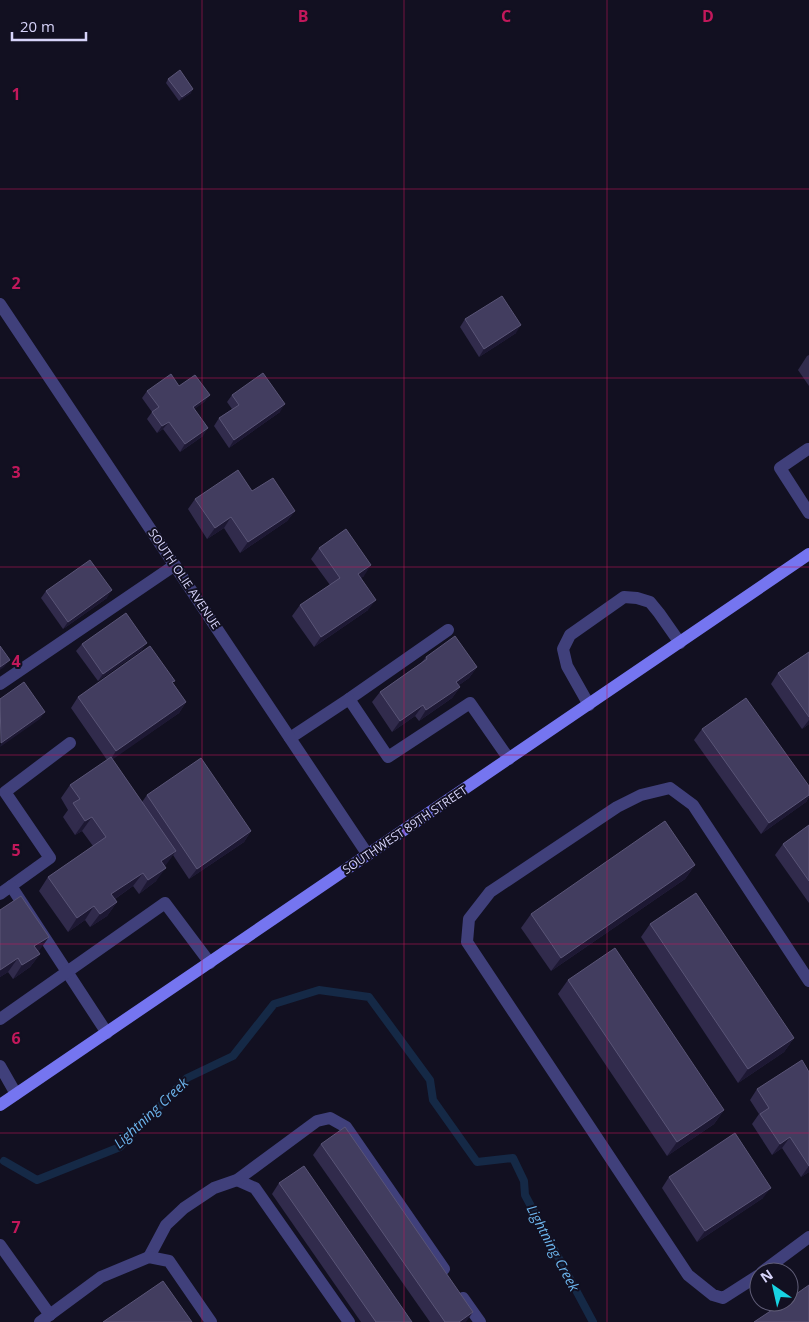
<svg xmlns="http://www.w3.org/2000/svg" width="809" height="1322" viewBox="0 0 809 1322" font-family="'Open Sans',sans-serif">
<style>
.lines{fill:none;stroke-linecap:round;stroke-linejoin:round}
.stream{stroke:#152946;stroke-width:8}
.lane{stroke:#40407b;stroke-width:12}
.street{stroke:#40407b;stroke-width:12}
.secondary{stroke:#7575f0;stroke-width:12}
.wall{fill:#312b4c}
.shaded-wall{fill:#1d1833}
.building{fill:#423d5f;stroke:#5a5577}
.grid{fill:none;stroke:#c2185b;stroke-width:1;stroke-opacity:0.55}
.labels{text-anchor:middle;stroke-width:4;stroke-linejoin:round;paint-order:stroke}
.street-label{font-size:12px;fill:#d7d4fa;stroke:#121021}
.water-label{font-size:14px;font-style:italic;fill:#6db6ef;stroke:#121021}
.grid-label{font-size:16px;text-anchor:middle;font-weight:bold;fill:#c2185b;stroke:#121021;stroke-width:4;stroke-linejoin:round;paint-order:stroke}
</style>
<rect width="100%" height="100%" fill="#121021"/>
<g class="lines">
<path class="stream" d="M4 1161 37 1180 120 1147 187 1078 233 1056 274 1004 319 990 369 997 430 1080 433 1100 477 1162 513 1158 524 1181 525 1195 593 1322"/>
<g class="lane">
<path d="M808 449 780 468 809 513"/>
<path d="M0 684 175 565"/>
<path d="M349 699 448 630"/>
<path d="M589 705 567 666 563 649 570 635 624 597 637 598 650 602 659 613 680 643"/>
<path d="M290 738 349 699 388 757 470 703 509 759"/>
<path d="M11 886 50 858 5 792 70 743"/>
<path d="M0 894 11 886 107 1033"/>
<path d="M0 1019 165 903 210 963"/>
<path d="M0 1066 16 1094"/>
<path d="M237 1180 255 1188 349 1322"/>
<path d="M0 1245 50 1315"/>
<path d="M149 1257 166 1225 184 1208 214 1188 237 1180 317 1121 330 1118 346 1127 444 1269"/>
<path d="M463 1298 480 1322"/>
<path d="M40 1322 101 1277 149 1257 169 1261 211 1322"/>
</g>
<g class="street">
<path d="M0 304 368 855"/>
<path d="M762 1272 809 1237"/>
<path d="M759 1275 723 1298 713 1295 688 1275 467 942 469 919 490 892 617 807 641 795 670 788 693 805 809 981"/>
</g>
<path class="secondary" d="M0 1105 809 554"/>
</g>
<g class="wall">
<path d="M168 79 191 93 179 101 166 83Z"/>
<path d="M465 319 516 333 479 357 460 327Z"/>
<path d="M809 355V386L798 370 807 356Z"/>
<path d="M179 386 210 395 204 402 194 409 203 436 180 452 163 429 157 433 147 419 152 412 142 398 147 391Z"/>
<path d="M232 395 280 412 229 448 214 426 219 418 232 409 227 402Z"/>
<path d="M252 491 295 511 287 521 240 553 224 528 207 539 188 509 195 499Z"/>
<path d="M319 548 364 576 361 578 368 610 314 647 292 616 300 605 330 585 311 559Z"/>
<path d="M46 591 107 598 63 629 41 598Z"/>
<path d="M82 644 142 650 98 681 76 651Z"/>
<path d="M809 652V724L802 729 771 684 778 673Z"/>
<path d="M426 657 477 667 469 678 459 685 460 687 452 698 419 721 415 716 392 732 372 702 380 692 421 663Z"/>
<path d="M173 683 186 702 179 713 112 759 142 802 147 795 251 831 244 842 189 879 173 855 164 866 156 881 139 894 133 886 115 899 117 902 107 916 90 927 85 920 68 932 39 891 48 877 93 846 82 831 75 835 63 817 68 810 61 798 70 785 107 760 71 708 78 697Z"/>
<path d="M702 729 809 786V797L806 802 761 834 694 740Z"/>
<path d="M809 825V903L775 855 783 844Z"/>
<path d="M695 865 685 879 551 971 521 928 531 914Z"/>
<path d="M0 910 39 951 38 952 40 954 30 967 13 979 8 972 0 977Z"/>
<path d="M650 924 794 1038 784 1052 738 1083 641 937Z"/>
<path d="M568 980 724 1110 714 1124 667 1156 558 994Z"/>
<path d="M809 1072V1172L801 1177 782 1148 772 1155 752 1124 759 1114 750 1100 757 1089Z"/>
<path d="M321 1144 466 1322H430L313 1155Z"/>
<path d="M669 1177 763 1198 697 1242 662 1188Z"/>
<path d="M279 1183 412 1322H361L272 1194Z"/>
</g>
<g class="shaded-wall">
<path d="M193 89 191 93 179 101 182 97Z"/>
<path d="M521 325 516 333 479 357 484 349Z"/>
<path d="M210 395 204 402 188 414 193 407Z"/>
<path d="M285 404 280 412 229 448 234 440Z"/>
<path d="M169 422 163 429 157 433 162 426Z"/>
<path d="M208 428 203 436 180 452 185 444Z"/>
<path d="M295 511 287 521 240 553 248 542Z"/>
<path d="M231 517 224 528 207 539 215 528Z"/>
<path d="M371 565 364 576 351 585 358 574Z"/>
<path d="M112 590 107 598 63 629 68 622Z"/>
<path d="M376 600 368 610 314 647 321 637Z"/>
<path d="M147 643 142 650 98 681 103 674Z"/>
<path d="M10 660 4 667 0 670V667Z"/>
<path d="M477 667 469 678 449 692 456 682Z"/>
<path d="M460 687 452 698 419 721 426 710Z"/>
<path d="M186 702 179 713 109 762 116 751Z"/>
<path d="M423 705 415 716 392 732 400 721Z"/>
<path d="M45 712 40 719 0 747 1 743Z"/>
<path d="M809 720V724L802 729Z"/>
<path d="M809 795V797L806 802 761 834 769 823Z"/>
<path d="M92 817 82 831 75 835 85 821Z"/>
<path d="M251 831 244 842 189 879 197 869Z"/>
<path d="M176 851 166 865 152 875 161 861Z"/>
<path d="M695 865 685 879 551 971 561 958Z"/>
<path d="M166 868 156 881 139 894 148 880Z"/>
<path d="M143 873 133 886 102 908 111 894Z"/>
<path d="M117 902 107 916 90 927 100 914Z"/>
<path d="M94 906 85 920 68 932 77 918Z"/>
<path d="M49 937 39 951 25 960 34 946Z"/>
<path d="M40 954 30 967 13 979 22 965Z"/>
<path d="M18 958 8 972 0 977V970Z"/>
<path d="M794 1038 784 1052 738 1083 748 1069Z"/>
<path d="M724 1110 714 1124 667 1156 677 1142Z"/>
<path d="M790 1137 782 1148 772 1155 780 1144Z"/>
<path d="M809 1166V1172L801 1177Z"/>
<path d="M771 1188 763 1198 697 1242 705 1231Z"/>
<path d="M473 1312 466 1322H459Z"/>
</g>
<g class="building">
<path d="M180 70 193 89 182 97 168 79Z"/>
<path d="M502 296 521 325 484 349 465 319Z"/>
<path d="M263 373 285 404 234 440 219 418 239 405 232 395Z"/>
<path d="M171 374 179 386 195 375 210 395 193 407 208 428 185 444 169 422 162 426 152 412 159 407 147 391Z"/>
<path d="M238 470 252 491 273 478 295 511 248 542 231 517 215 528 195 499Z"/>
<path d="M346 529 371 565 358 574 376 600 321 637 300 605 340 578 319 548Z"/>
<path d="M90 560 112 590 68 622 46 591Z"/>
<path d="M126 613 147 643 103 674 82 644Z"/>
<path d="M455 636 477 667 456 682 460 687 426 710 423 705 400 721 380 692 427 659 426 657Z"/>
<path d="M0 646 10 660 0 667Z"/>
<path d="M150 646 175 681 172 682 186 702 116 751 78 697Z"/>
<path d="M809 652V717L778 673Z"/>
<path d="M24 682 45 712 1 743 0 699Z"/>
<path d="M746 698 809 786V795L769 823 702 729Z"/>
<path d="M111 757 176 851 161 861 166 868 148 880 143 873 111 894 117 902 100 914 94 906 77 918 48 877 106 837 92 817 85 821 73 803 80 799 70 785Z"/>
<path d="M201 758 251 831 197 869 147 795Z"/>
<path d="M665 821 695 865 561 958 531 914Z"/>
<path d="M809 825V881L783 844Z"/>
<path d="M696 893 794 1038 748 1069 650 924Z"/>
<path d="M21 896 49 937 34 946 40 954 22 965 18 958 0 970V910Z"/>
<path d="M615 948 724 1110 677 1142 568 980Z"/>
<path d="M802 1060 809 1072V1166L790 1137 780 1144 760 1114 769 1108 757 1089Z"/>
<path d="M345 1127 473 1312 459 1322H445L321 1144Z"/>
<path d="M735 1133 771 1188 705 1231 669 1177Z"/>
<path d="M304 1166 412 1322H376L279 1183Z"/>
<path d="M163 1281 192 1322H103Z"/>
<path d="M809 1285V1322H754L784 1302H789V1299Z"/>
</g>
<path class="grid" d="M202 0V1322M404 0V1322M607 0V1322M0 189H809M0 378H809M0 567H809M0 755H809M0 944H809M0 1133H809"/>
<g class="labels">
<g class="street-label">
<text transform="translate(184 579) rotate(56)" y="4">SOUTH OLIE AVENUE</text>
<text transform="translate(405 830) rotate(-34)" y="4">SOUTHWEST 89TH STREET</text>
</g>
<g class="water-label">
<text transform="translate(151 1113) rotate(-43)" y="5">Lightning Creek</text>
<text transform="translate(553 1248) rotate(62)" y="5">Lightning Creek</text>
</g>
</g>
<g class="grid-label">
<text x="303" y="22">B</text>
<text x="506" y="22">C</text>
<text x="708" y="22">D</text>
<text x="16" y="100">1</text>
<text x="16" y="289">2</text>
<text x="16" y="478">3</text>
<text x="16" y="667">4</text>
<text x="16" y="856">5</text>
<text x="16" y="1044">6</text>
<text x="16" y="1233">7</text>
</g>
<g transform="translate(774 1287) rotate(326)"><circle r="24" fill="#121021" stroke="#615e78"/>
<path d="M0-4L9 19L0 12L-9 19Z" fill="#18d3e2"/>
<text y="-8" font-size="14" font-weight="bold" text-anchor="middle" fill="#d7d4fa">N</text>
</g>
<path d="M12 32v8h74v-8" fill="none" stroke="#d7d4fa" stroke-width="2.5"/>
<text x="20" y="32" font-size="15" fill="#d7d4fa" stroke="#121021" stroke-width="4" paint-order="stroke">20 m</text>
</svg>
